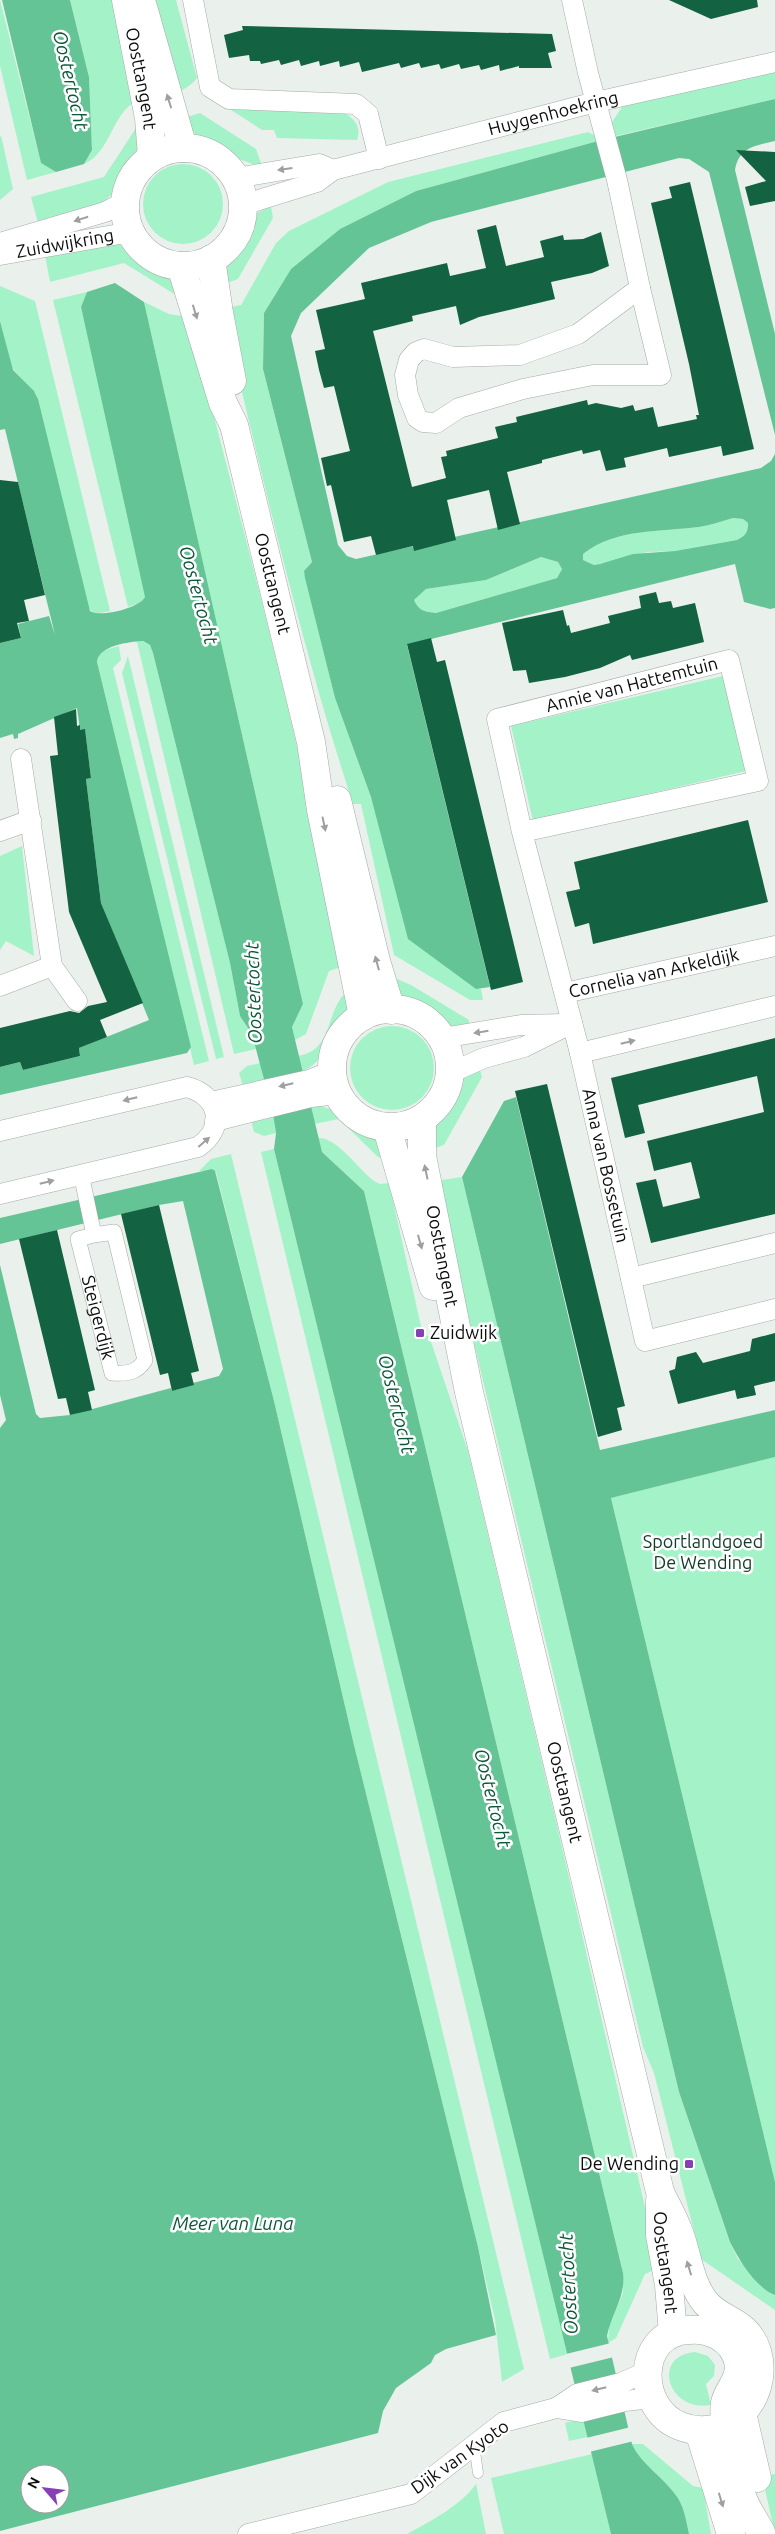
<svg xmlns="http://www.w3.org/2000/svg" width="775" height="2534" viewBox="0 0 775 2534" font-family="Ubuntu,sans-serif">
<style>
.green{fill:#a4f3c8}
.water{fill:#65c495;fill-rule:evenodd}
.pier{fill:#eaf0ec}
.building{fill:#136241}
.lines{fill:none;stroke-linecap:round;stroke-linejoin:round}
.service-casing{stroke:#a4aaa7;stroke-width:11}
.pedestrian-casing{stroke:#a4aaa7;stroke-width:16}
.minor-casing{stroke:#a4aaa7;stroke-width:21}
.secondary-casing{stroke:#a4aaa7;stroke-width:29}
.service{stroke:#fff;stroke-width:10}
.pedestrian{stroke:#fff;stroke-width:15}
.minor{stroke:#fff;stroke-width:20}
.secondary{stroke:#fff;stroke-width:28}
.oneway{fill:#9e9f9e}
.poi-dot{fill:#8740b3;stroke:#fff;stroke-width:2}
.labels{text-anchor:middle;stroke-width:5;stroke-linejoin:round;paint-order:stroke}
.street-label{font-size:18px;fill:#0c0e0c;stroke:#fff}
.poi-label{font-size:18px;fill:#0c0e0c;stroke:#fff;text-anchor:start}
.park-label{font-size:18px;fill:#123c28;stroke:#fff}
.water-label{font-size:19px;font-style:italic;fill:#0b5738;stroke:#fff}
</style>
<rect width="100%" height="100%" fill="#eaf0ec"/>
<g class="green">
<path d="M0 0 41 163 56 172 27 180 0 66Z"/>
<path d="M70 0H117L136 101C111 115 111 152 84 164L92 150 89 77Z"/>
<path d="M148 0H176L197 78C189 87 183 91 170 94Z"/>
<path d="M775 68V99L616 136 612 122 624 104Z"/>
<path d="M228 108 346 114C356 120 361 128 357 140L277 138 274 130H262Z"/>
<path d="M200 113 256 149 261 163 258 166 233 157 198 138 190 127 187 117Z"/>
<path d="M138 125V152L128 166 115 192 100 204 38 223 31 197 104 177Z"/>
<path d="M588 132 596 136 598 141 416 191 340 229 291 269 264 313 263 369 312 562 304 571 335 698 371 797 479 989H481L483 1000H470L394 955 361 804H353C300 642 262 475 222 309L241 305 276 243 289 231 388 182Z"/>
<path d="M1 135 13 189 0 200V138Z"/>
<circle cx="183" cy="204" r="40"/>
<path d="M271 206 273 218 238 279 225 284 222 277 226 261 250 220 259 212Z"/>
<path d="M118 244 166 270 172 279 176 295 124 263 50 282 45 255Z"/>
<path d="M0 286 35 301 110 611 95 614 88 608 36 394 12 368 0 321Z"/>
<path d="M87 292 81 307 145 589V597L143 602 128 607 53 300Z"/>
<path d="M144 302 169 314 188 317C244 532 302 747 344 966L329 971 306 1034 295 1040 292 1027 303 1004Z"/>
<path d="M733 518 743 519 748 523C748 533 745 536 737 540L675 551 648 552 600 564 594 565 583 560V554C616 528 660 532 699 527 711 525 722 521 733 518Z"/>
<path d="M541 557 558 562 562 569 557 578 436 613C425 612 419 611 414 600L426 589 486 580Z"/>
<path d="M142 641 150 645 153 653 230 963 240 1016 252 1034 256 1049 234 1054 137 642Z"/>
<path d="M119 646 121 660 113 668 209 1061 194 1065 97 662 101 651Z"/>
<path d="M128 656 224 1057 216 1059 122 673Z"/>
<path d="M723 676 746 771 533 821 511 726Z"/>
<path d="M22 846 34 956 6 941 0 950V856Z"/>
<path d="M397 979 411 985 469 1020V1028L452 1030C433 1017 412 1006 396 990Z"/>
<path d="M346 992 352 1005C345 1015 338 1025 332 1035 322 1051 320 1065 302 1071L298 1056C334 1050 324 1014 346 992Z"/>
<circle cx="392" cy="1068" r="42"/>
<path d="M260 1063 264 1082 243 1086 239 1073 247 1066Z"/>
<path d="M480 1070 482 1077 444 1145 432 1149 435 1123 453 1092 463 1079Z"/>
<path d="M321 1106 338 1112 355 1126 376 1138 384 1159 378 1157 339 1119 314 1124 311 1108Z"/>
<path d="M273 1114 276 1133 264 1136 254 1132 251 1120Z"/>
<path d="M318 1138C337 1137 358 1169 374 1181L380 1184 389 1183 423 1335 429 1336 468 1451 555 1817 659 2268 645 2274 616 2338 608 2343 609 2326 623 2293V2273L364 1191 322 1152Z"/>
<path d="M274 1149 568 2354 550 2359 261 1152Z"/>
<path d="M231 1154 524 2369 502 2382 495 2320 478 2247 354 1745 274 1401 216 1172 199 1171 211 1159Z"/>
<path d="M462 1177 679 2092 730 2242 738 2259 775 2295V2310L701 2259 654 2073 643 2047 435 1181Z"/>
<path d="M775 1457V2182L611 1498Z"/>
<path d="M695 2352 708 2356 715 2365 714 2376 706 2384 711 2405C669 2413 650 2356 695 2352Z"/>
<path d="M583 2418 588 2437 569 2441 565 2423Z"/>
<path d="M632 2444H643L693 2486 703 2488 711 2534H689C686 2520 684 2505 675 2494 662 2476 641 2464 632 2444Z"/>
<path d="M592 2454 611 2534H504L491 2478Z"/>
<path d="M775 2474V2534L762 2476Z"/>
<path d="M476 2484 486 2534H407C431 2521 460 2506 476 2484Z"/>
</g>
<g class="water">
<path d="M2 0H70L89 77 92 150 84 164 56 172 41 163Z"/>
<path d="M775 99V141C755 146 739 147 735 170L775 334V435L709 172 689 159 679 158 431 222 369 248 301 313 291 336 338 545 347 556 356 559 761 468 771 461 775 454V608L770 609 744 602 735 564 407 645 490 987 476 989 408 939 371 797 335 698 305 578 304 571 312 562 263 369 264 313 291 269 340 229 416 191 598 141ZM733 518 743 519 748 523C748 533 745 536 737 540L675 551 633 554 600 564 594 565 583 560V554C616 528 661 532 699 527 711 525 722 521 733 518ZM541 557 558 562 562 569 557 578 436 613C425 612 419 611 414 600L426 589 486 580Z"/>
<path d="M115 283 144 302 303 1004 292 1027 322 1152 364 1191 623 2273C626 2297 611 2314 607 2336L632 2444C641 2464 662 2476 675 2494 684 2505 686 2520 689 2534H611L274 1149 276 1133 273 1114 252 1034 240 1016 230 963 153 653 150 645 143 641C129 642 99 645 97 662L191 1047 187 1053 0 1095V1067L20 1062 23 1070 80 1056 79 1048 149 1020 101 903 86 779 91 778 85 730H80L77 708 18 734V738L14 739 13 734 0 738V643L21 638 18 624 49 616 55 635 5 429 0 430V321L13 370 34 391 38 399 90 611C99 618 140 608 145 597L81 307 87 292Z"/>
<path d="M516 1097 600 1450 775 1410V1457L611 1498 775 2182V2295C755 2287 739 2260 730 2242L679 2092 462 1177 504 1101Z"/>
<path d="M212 1169 215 1171 274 1401 354 1745 478 2247 496 2335 446 2349 435 2355 431 2363 396 2388 383 2411 378 2433 0 2531V1428L6 1420 0 1395V1265L36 1414 40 1418 70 1415 171 1388 172 1391 193 1385V1383L219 1376 223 1369 183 1201 159 1205 0 1244V1218ZM30 2474H60V2504H30Z"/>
</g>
<g class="pier">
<path d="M611 2343 614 2357 569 2368 566 2354Z"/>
<path d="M631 2427 634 2441 589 2452 586 2438Z"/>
</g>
<g class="building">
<path d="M669 0H757L758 7 711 19Z"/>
<path d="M242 26 552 34 556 51 548 53 552 68H519V66L500 71 499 65 481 70 479 65 461 69 459 64 441 69 439 64 421 68 419 63 401 68 399 63 362 72 359 62 340 67 339 61 320 66 319 61 301 66 299 60 281 65 279 60 261 64 260 61H250L249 55 229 58 224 35 243 30Z"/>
<path d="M736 150 775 152V201L750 206 745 187 766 181Z"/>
<path d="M690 182 754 449 723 456 721 446 669 457 667 448 624 458 626 467 606 471 600 450 583 454 582 450 542 460V463L507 472 520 524 498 530 489 490 447 500 456 540 414 551 413 546 376 555 371 536 344 542 331 485 327 486 321 458 350 451 334 386 324 388 319 370 315 351 325 349 316 310 365 299 361 283 447 263 450 276 486 268 477 230 496 225 506 266 544 257 540 241 563 235 564 240 583 239 601 232 609 266 592 273 551 282 555 299 479 317 460 325 456 306 412 316 413 321 373 331 412 487 446 478 441 457 447 456 446 451 498 438 495 427 517 422 516 417 587 400 588 405 596 403 621 408 633 405 635 411 653 407 658 427 697 419 696 415H699L689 364 651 203 672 198 669 187Z"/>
<path d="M0 480 18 482 45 595 24 600 29 621 17 623 21 638 0 643Z"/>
<path d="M656 592 659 603 671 601 673 608 695 603 704 642 632 660 630 655 600 668 565 677 529 683 526 670 513 671 502 623 563 610 567 626 569 625 571 633 610 623 608 616 641 608 639 596Z"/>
<path d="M431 638 437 662 445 660 523 982 491 990 407 644Z"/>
<path d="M76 709 77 726 80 725V730L85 729 91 778 86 779 101 903 143 1003 100 1020 107 1037 79 1048 80 1056 23 1070 20 1062 0 1067V1028L70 1011 79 1013 88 1006 107 1002 69 912 50 756 58 755 54 717Z"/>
<path d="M748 820 768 902 593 944 589 923 575 927 566 892 580 889 574 862Z"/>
<path d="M775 1038V1214L651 1243 636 1183 656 1179 663 1207 700 1198 691 1162 654 1171 647 1141 764 1112 757 1076 638 1105 645 1133 625 1138 611 1078Z"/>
<path d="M547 1084 625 1406 617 1408 622 1430 598 1437 515 1091Z"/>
<path d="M159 1205 199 1371 191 1373 194 1385 172 1391 168 1373 160 1375 121 1214Z"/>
<path d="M57 1230 95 1390 88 1392 92 1410 70 1415 66 1398 58 1399 19 1239Z"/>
<path d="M775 1333V1381L754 1386 756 1395 737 1399 735 1390 678 1404 669 1371 675 1369 677 1357 696 1352 703 1363 750 1351 752 1339Z"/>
</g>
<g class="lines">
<g class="service-casing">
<path id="service" d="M474 2444 478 2473"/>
</g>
<g class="pedestrian-casing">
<g id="pedestrian">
<path id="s1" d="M81 1174 94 1235 78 1239 112 1373C127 1374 137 1373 145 1360L114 1232 94 1235"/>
</g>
</g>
<g class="minor-casing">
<g id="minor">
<path d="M193 0 210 87 229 99 356 104 368 114 379 159"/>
<path d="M572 0 588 73 617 180 640 288"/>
<path d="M236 178 319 164 333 170"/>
<path id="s2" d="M243 205 317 182 333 170 596 102 775 62"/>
<path d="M0 243 105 212 125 202"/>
<path id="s3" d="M0 255 131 232"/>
<path d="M640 288 661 375H593L523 389 459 408 436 423 423 422 417 418 408 395 405 375 409 360 416 352 424 349 453 357 520 355 578 334Z"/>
<path d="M21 759 52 966 77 1001"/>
<path d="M0 831 31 820"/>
<path id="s4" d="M522 832 497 719 729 660 758 781 522 832 580 1053 645 1341 775 1309"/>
<path d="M0 986 52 966"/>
<path id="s5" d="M565 993 775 946"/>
<path d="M442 1038 521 1025 565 1024"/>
<path d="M580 1053 775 1006"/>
<path d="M450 1073 484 1058 524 1047 572 1023"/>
<path d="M211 1102 309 1080 332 1071"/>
<path d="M215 1121 311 1097 338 1094"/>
<path d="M0 1131 187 1087C220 1096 226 1128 198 1147L0 1194"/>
<path d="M631 1278 775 1243"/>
<path d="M556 2408 577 2394 621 2383 646 2372"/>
<path d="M248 2534 411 2494 504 2422 556 2408 581 2412 625 2401 651 2398"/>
</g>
</g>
<g class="secondary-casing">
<g id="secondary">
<path id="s6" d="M126 0 149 118 152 157"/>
<path d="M143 7 183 148"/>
<circle cx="184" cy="207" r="59"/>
<path d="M211 259 219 313 232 381"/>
<path id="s7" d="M181 266 223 403 234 425 311 742 321 810 363 1016"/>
<path d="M337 800 376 961 391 1010"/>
<circle cx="391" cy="1068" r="59"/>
<path id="s8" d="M422 1119V1156L469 1392 660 2192C666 2205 673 2217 678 2230 688 2254 689 2283 706 2303 722 2322 747 2320 757 2351 771 2398 727 2445 680 2426 636 2409 635 2333 688 2330 697 2329 709 2331 717 2335 728 2341 737 2352 739 2365 740 2381 728 2389 725 2403 721 2420 736 2482 743 2499 747 2510 755 2521 761 2532"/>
<path d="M387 1128 433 1286"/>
<path id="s9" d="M660 2201V2235L669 2285 673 2333"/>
<path d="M742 2413 757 2478"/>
<path d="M699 2431 731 2534"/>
</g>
</g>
<use href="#service" class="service"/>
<use href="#pedestrian" class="pedestrian"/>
<use href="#minor" class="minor"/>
<use href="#secondary" class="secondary"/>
</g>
<defs><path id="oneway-solid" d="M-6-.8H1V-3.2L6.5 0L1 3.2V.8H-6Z" transform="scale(1.25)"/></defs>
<g class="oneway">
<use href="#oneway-solid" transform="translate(169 101) rotate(-107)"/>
<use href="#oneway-solid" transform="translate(285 169) rotate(172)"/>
<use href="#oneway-solid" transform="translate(81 219) rotate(163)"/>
<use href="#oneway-solid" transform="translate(195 312) rotate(73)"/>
<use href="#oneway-solid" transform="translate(324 824) rotate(78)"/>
<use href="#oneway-solid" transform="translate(377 963) rotate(-105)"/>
<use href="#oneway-solid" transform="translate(481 1032) rotate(171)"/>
<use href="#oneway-solid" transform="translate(628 1042) rotate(-14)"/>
<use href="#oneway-solid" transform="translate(286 1085) rotate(167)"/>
<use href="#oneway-solid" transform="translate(130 1099) rotate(166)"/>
<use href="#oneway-solid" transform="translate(204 1142) rotate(-41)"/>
<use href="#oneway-solid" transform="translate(426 1172) rotate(-102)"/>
<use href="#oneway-solid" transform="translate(47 1182) rotate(-14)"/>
<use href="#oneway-solid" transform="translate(420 1242) rotate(74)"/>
<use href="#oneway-solid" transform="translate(689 2268) rotate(-107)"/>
<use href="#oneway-solid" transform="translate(599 2389) rotate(166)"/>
<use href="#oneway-solid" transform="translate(721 2500) rotate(73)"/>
</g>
<g class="poi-dot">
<rect x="415" y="1328" width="10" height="10" rx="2.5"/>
<rect x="684" y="2159" width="10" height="10" rx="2.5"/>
</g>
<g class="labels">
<g class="street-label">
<text dy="6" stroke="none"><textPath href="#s6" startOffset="80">Oosttangent</textPath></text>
<text dy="6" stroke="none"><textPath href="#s2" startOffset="325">Huygenhoekring</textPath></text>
<text dy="6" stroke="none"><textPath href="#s3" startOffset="66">Zuidwijkring</textPath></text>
<text dy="6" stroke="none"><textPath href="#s7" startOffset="331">Oosttangent</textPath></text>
<text dy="6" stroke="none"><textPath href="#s4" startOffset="255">Annie van Hattemtuin</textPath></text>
<text dy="6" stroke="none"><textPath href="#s5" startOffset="91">Cornelia van Arkeldijk</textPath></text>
<text dy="6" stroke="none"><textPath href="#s4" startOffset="1065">Anna van Bossetuin</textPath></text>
<text dy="6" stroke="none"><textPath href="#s8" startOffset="139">Oosttangent</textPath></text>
<text dy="6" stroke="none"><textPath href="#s1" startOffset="160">Steigerdijk</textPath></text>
<text dy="6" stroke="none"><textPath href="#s8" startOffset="689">Oosttangent</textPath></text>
<text dy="6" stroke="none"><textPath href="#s9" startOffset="62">Oosttangent</textPath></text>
<text transform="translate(460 2457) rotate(-35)" y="6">Dijk van Kyoto</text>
</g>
<g class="poi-label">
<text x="430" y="1339">Zuidwijk</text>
<text x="679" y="2170" text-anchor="end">De Wending</text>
</g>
<g class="park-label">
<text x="703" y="1548">Sportlandgoed<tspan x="703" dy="21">De Wending</tspan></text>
</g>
<g class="water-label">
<text transform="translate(71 80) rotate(77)" y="7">Oostertocht</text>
<text transform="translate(199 595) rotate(75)" y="7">Oostertocht</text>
<text transform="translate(253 993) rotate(-92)" y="7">Oostertocht</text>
<text transform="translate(397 1404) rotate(76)" y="7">Oostertocht</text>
<text transform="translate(493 1798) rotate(76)" y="7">Oostertocht</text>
<text x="233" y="2230">Meer van Luna</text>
<text transform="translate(568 2284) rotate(-93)" y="7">Oostertocht</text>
</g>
</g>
<g transform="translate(45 2489) rotate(298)"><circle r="24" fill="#ffffff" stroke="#9e9f9e"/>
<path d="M0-4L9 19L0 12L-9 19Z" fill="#8740b3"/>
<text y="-8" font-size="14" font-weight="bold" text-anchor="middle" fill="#0c0e0c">N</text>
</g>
</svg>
